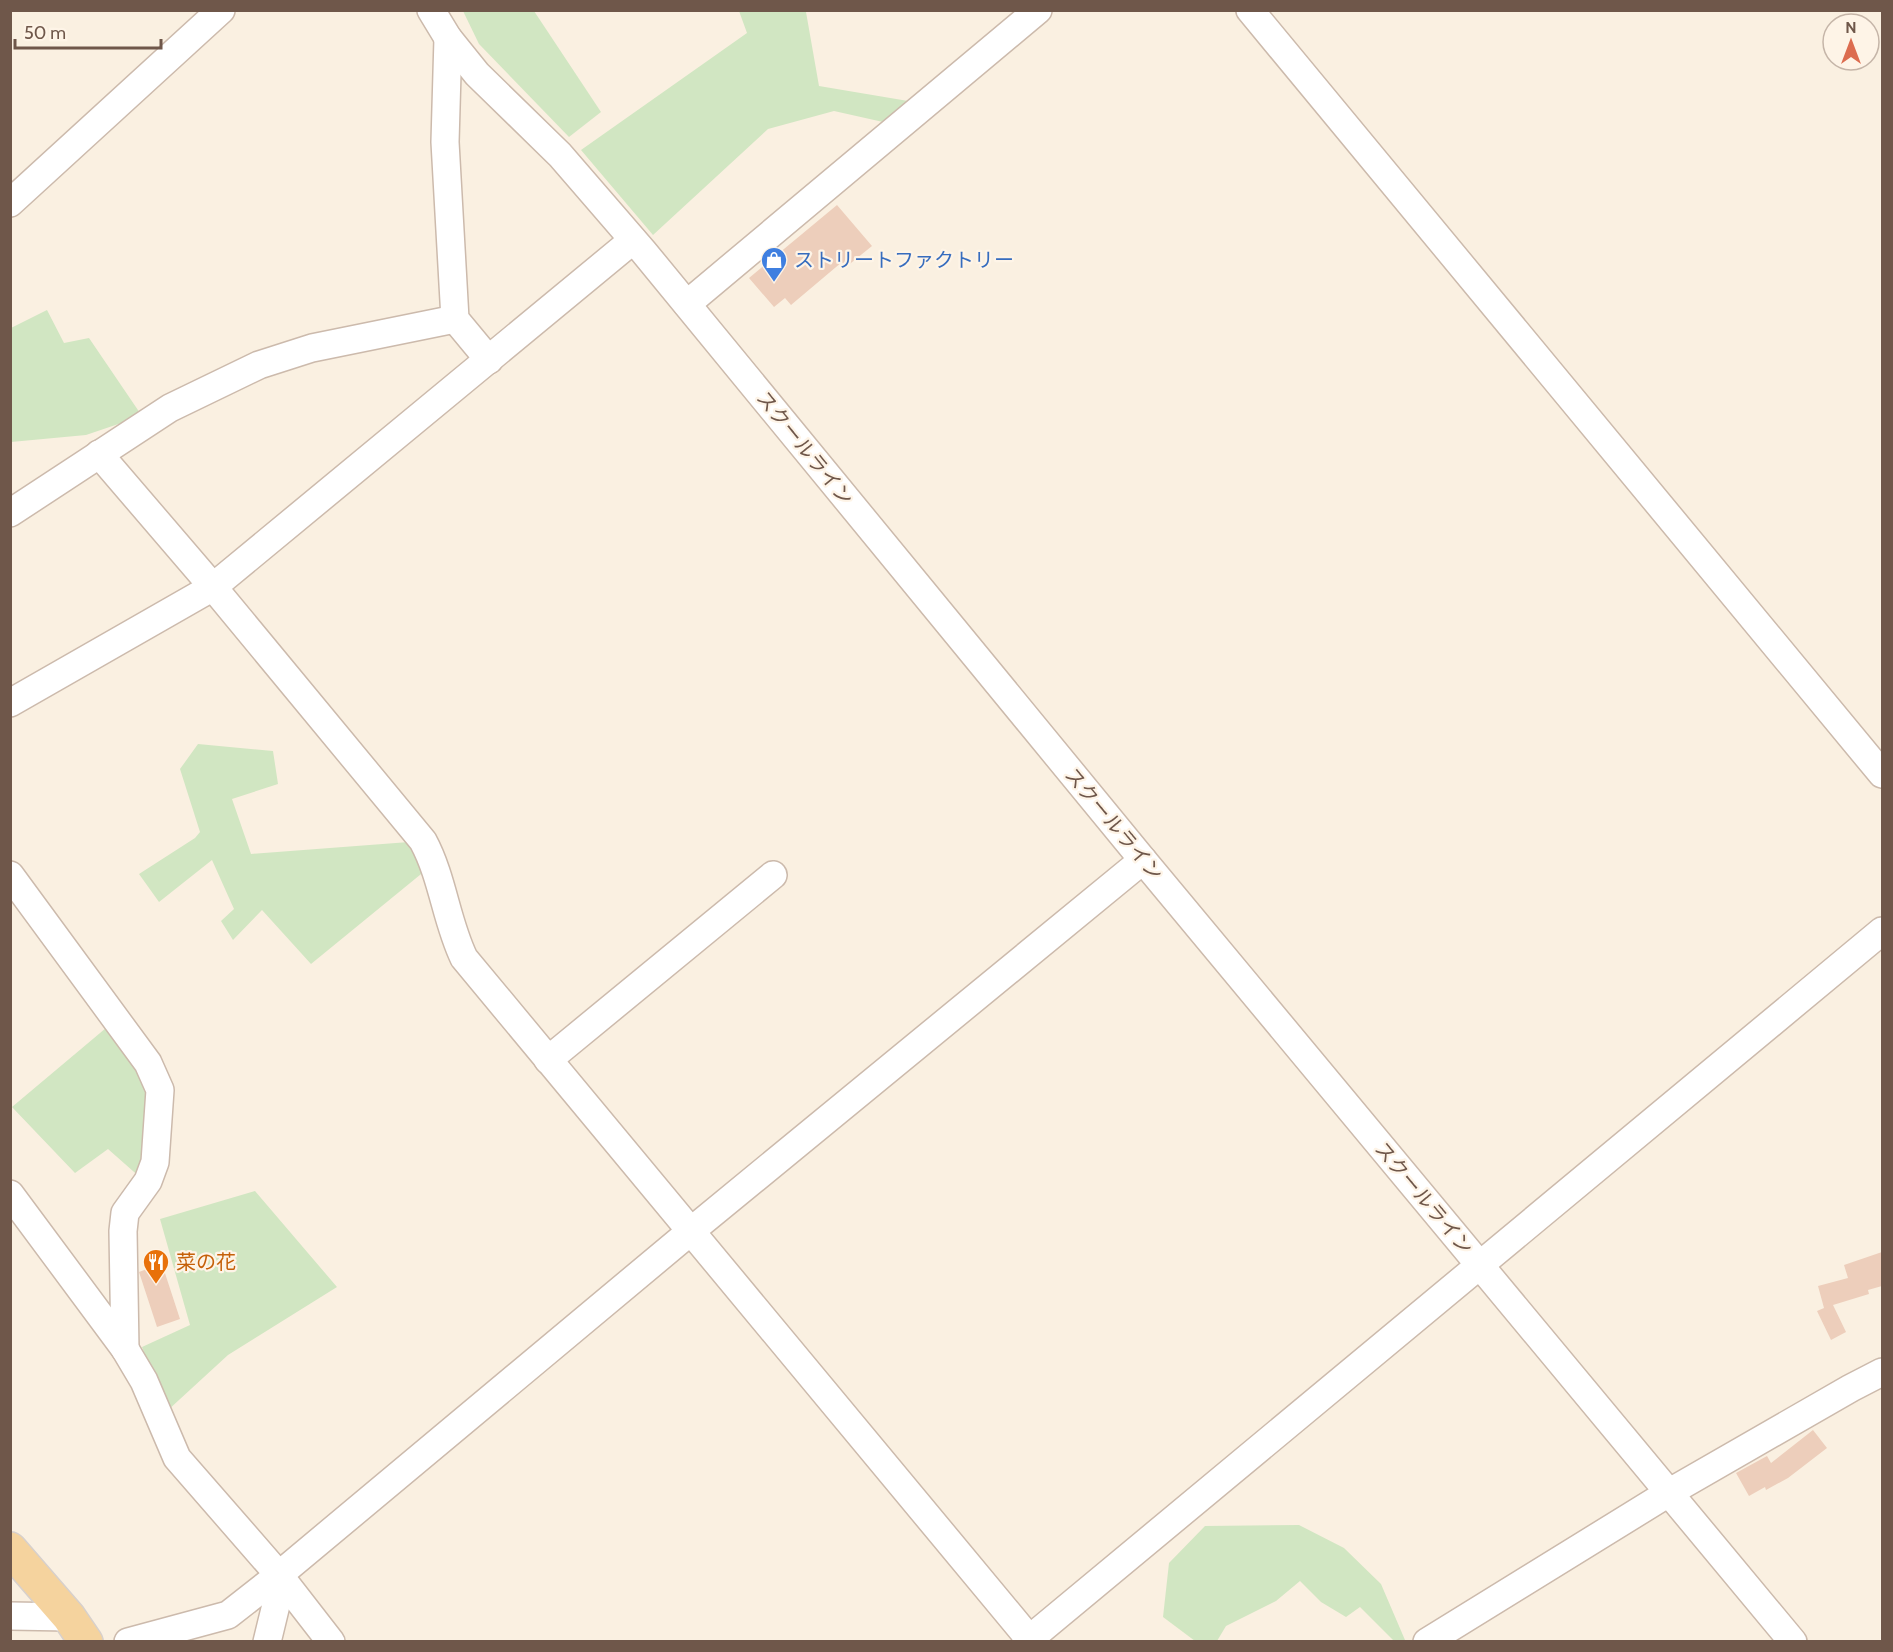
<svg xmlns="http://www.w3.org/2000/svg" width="1893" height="1652" viewBox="0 0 1893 1652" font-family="Cabin,'Noto Sans JP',sans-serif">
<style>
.green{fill:#d1e6c2}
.building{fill:#edcebb}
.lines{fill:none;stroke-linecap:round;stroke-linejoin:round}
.minor-casing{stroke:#ccbaac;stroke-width:30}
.major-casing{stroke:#d7d0cc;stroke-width:36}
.minor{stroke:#fff;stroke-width:27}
.major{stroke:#f5d39e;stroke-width:33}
.labels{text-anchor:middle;stroke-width:4.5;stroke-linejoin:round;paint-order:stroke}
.shop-label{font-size:20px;fill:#366cbe;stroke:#fef4e7;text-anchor:start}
.street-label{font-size:20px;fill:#6f574a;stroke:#fef4e7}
.food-label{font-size:20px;fill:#c56008;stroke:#fef4e7;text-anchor:start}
</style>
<rect width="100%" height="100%" fill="#faf0e1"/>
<g class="green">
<path d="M463 11H534L601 112 569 137 479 44Z"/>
<path d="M739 11H808L806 12 819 86 914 102 892 124 834 111 768 129 653 235 581 150 747 33Z"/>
<path d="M47 310 64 343 89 338 142 416 86 435 11 442V328Z"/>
<path d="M198 744 273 751 278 784 232 799 251 854 409 842 426 870 311 964 262 910 233 940 221 921 234 909 212 860 159 902 139 874 195 838 200 832 180 769Z"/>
<path d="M106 1028 148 1086 142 1179 108 1149 75 1173 12 1107Z"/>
<path d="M255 1191 337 1287 228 1355 167 1411 142 1347 190 1325 160 1219Z"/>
<path d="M1299 1525 1344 1548 1381 1584 1405 1640H1393L1360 1607 1346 1617 1321 1602 1300 1581 1276 1601 1226 1626 1217 1641H1195L1163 1617 1169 1563 1205 1526Z"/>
</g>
<g class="building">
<path d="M837 205 872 246 846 267 842 262 791 305 785 298 774 307 749 278Z"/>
<path d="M1882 1252V1286L1868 1290 1869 1294 1833 1305 1846 1332 1831 1340 1817 1311 1824 1308 1818 1286 1848 1278 1844 1265Z"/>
<path d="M161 1261 180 1319 157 1327 139 1272 147 1269 146 1266Z"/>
<path d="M1813 1430 1827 1448 1788 1478 1766 1490 1765 1487 1749 1496 1736 1473 1767 1456 1771 1463Z"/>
</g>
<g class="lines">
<g class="minor-casing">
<g id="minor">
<path d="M431 10 448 38 477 74 560 155 643 251 1143 860 1793 1642"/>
<path d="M1250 10 1882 774"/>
<path d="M448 38 445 142 455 319 489 360"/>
<path d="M10 203 221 10"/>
<path d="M687 304 1038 10"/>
<path d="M99 454 213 587 423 841C443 878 446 921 464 958L1032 1642"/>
<path d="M10 513 170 408 259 365 312 348 455 319"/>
<path d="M10 703 213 587 633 240"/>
<path d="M10 875 148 1063 160 1090 155 1162 148 1181 125 1213 123 1231 125 1349"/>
<path d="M548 1060 773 875"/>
<path d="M10 1194 125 1349 144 1381 177 1458 279 1575 331 1642"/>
<path d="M10 1616 69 1617"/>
<path d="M128 1642 228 1615 279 1575 691 1231 1143 860"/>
<path d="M267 1642 282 1580"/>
<path d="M1026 1642 1882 931"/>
<path d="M1427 1642 1670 1492 1851 1388 1882 1372"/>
</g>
</g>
<g class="major-casing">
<path id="major" d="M10 1549 69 1617 86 1642"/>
</g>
<use href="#minor" class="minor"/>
<use href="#major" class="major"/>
</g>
<defs>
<g id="shop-pin" transform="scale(1.35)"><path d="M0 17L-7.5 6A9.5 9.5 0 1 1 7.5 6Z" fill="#3f7fe0" stroke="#fef4e7"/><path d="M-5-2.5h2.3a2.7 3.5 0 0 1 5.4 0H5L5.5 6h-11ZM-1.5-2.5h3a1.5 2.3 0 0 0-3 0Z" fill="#fff"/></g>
<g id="restaurant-pin" transform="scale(1.35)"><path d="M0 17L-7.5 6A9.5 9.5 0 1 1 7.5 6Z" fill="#e8710a" stroke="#fef4e7"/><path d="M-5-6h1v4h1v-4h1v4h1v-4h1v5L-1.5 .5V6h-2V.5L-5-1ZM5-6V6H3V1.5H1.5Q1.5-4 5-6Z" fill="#fff"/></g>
</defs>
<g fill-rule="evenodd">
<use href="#shop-pin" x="774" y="260"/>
<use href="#restaurant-pin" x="156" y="1262"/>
</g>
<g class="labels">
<g class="shop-label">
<text x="794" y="267">ストリートファクトリー</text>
</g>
<g class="street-label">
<text transform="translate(805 448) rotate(51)" y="7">スクールライン</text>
<text transform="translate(1114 824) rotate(50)" y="7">スクールライン</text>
<text transform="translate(1424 1198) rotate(50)" y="7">スクールライン</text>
</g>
<g class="food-label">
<text x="176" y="1269">菜の花</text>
</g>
</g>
<rect width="1893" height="1652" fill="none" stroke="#6f574a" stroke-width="24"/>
<g transform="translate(1851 42)"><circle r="28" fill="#fef4e7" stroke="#c5b5a8" stroke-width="1.5"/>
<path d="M0-4.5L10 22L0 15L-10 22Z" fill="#dc6c4f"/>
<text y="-9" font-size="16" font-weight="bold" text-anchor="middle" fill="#6f574a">N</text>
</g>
<path d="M15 39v9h146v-9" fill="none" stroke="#6f574a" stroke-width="3"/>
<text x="24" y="39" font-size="18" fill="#6f574a" stroke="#fef4e7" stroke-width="4.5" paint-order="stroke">50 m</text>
</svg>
